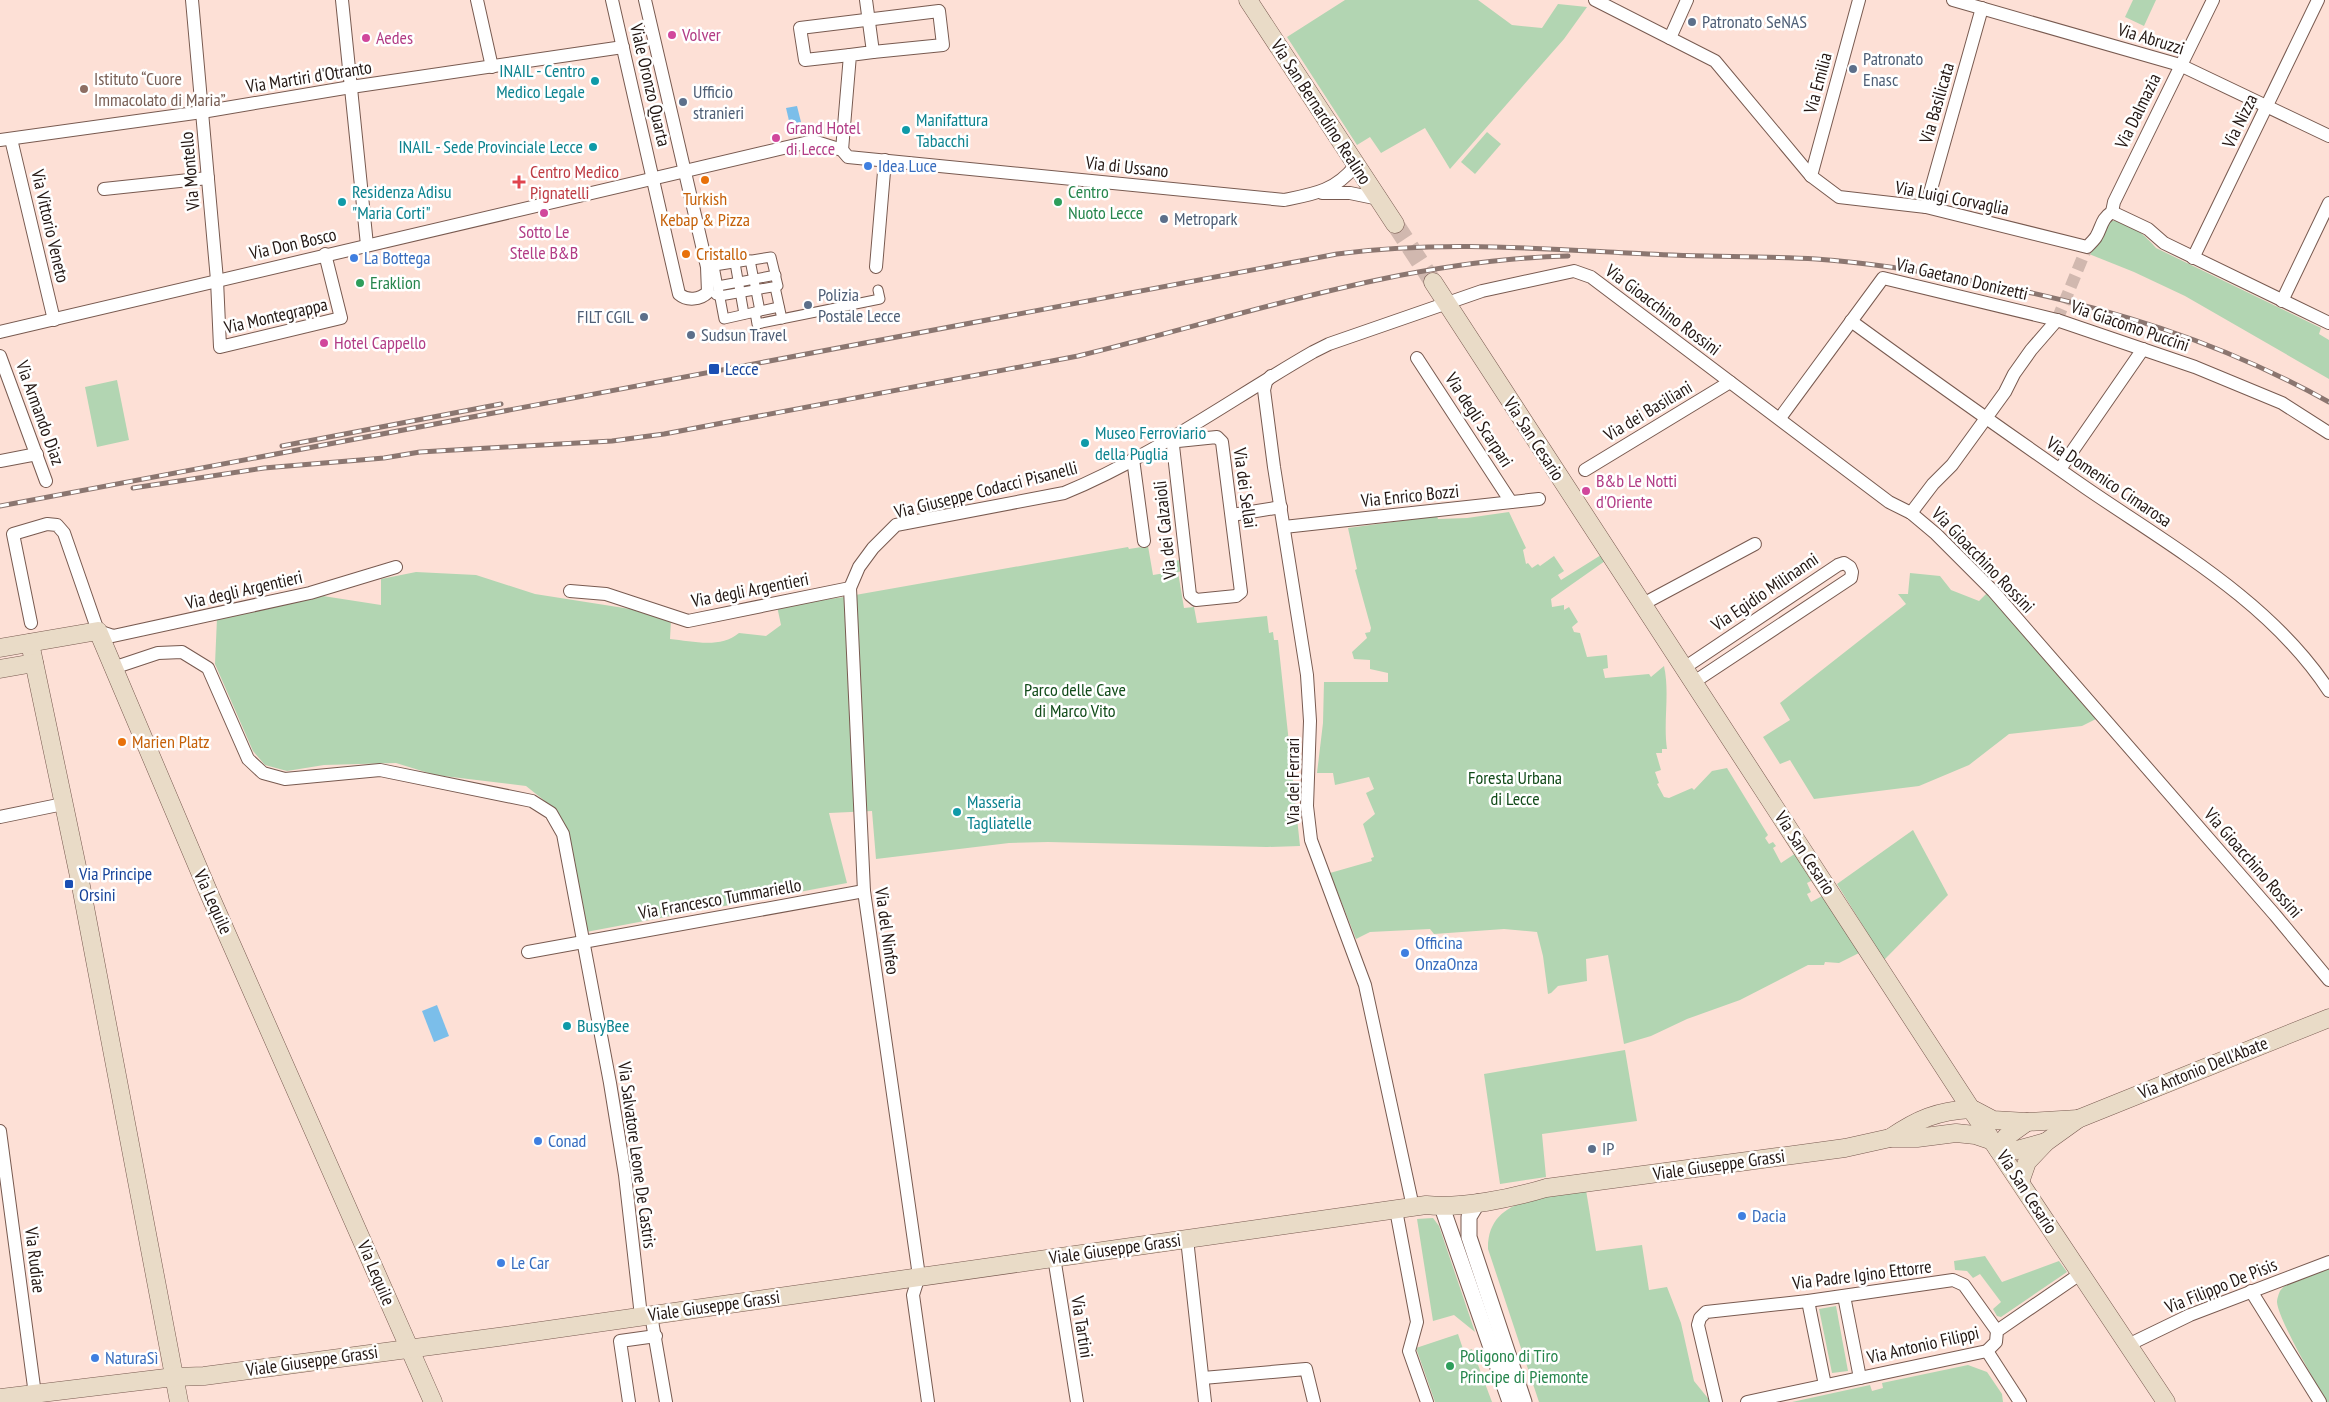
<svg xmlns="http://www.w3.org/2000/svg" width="2329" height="1402" viewBox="0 0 2329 1402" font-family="'PT Sans Narrow',sans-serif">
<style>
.green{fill:#b2d5b2}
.water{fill:#7bbeea}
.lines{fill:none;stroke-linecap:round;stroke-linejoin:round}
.minor-tunnel{stroke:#d1b8af;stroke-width:12;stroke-dasharray:12 6;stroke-linecap:butt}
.secondary-tunnel{stroke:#d1b8af;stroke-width:18;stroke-dasharray:18 9;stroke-linecap:butt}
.pedestrian-casing{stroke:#785a50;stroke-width:11}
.minor-casing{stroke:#785a50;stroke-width:14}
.tertiary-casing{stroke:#785a50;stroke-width:17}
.secondary-casing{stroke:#785a50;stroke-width:19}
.pedestrian{stroke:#fff;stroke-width:9}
.minor{stroke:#fff;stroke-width:12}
.tertiary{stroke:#fff;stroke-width:15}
.secondary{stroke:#e9dbc7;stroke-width:18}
.rail-casing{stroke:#8b7670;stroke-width:5}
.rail{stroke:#fff;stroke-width:3;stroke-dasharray:9;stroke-linecap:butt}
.service-dot{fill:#5c6f8a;stroke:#fff;stroke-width:2}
.hotel-dot{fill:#d1479c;stroke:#fff;stroke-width:2}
.culture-dot{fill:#0f9aa8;stroke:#fff;stroke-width:2}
.education-dot{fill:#8d6e63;stroke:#fff;stroke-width:2}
.shop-dot{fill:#3f7fe0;stroke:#fff;stroke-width:2}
.food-dot{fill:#e8710a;stroke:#fff;stroke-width:2}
.health-dot{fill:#e0444e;stroke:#fff;stroke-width:2}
.leisure-dot{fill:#2e9e5b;stroke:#fff;stroke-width:2}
.transit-dot{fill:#1a4fb4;stroke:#fff;stroke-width:2}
.labels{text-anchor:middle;stroke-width:5;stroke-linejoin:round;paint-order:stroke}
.service-label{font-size:18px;fill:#4e5e75;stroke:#fff;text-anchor:start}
.hotel-label{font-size:18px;fill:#b23c85;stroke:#fff;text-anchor:start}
.street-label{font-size:18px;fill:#231713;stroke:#fff}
.culture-label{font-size:18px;fill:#0d838f;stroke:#fff;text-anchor:start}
.education-label{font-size:18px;fill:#785e54;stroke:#fff;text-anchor:start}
.shop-label{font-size:18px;fill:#366cbe;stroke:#fff;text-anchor:start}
.health-label{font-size:18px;fill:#be3a42;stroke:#fff;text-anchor:start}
.leisure-label{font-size:18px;fill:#27864d;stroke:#fff;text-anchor:start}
.food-label{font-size:18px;fill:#c56008;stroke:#fff;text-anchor:start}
.transit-label{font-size:18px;fill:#164399;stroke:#fff;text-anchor:start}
.park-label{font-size:18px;fill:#114b19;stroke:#fff}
</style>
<rect width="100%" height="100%" fill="#fde0d6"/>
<g class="green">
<path d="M1345 0H1478L1512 25 1542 28 1558 4 1587 7 1564 39 1450 169 1425 128 1381 153 1370 137 1357 145 1287 37Z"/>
<path d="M2133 0H2156L2144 26 2125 17Z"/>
<path d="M1487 132 1501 144 1475 174 1461 162Z"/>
<path d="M2110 221C2127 219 2146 236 2156 248L2321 328 2319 334 2329 340V379L2185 296 2134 272 2089 254 2093 245 2103 238 2102 234Z"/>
<path d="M117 380 129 440 97 447 85 387Z"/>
<path d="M1509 512 1526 548 1523 550 1526 564 1528 563 1532 568 1538 564 1540 566 1554 556 1564 571 1558 575 1561 580 1601 555 1605 561 1551 599 1552 607 1564 605V610L1569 607 1578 622 1572 627 1574 632 1580 633 1587 657 1607 655 1608 668 1603 669 1605 678 1649 674 1651 677 1664 666C1670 693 1663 722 1667 749H1662V753H1656L1661 770 1655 772 1659 783 1657 784 1664 797 1669 798 1692 788 1694 790 1712 771 1727 768 1768 835 1765 838 1769 844 1773 842 1776 846 1773 848 1781 863 1796 853 1813 880 1807 883 1811 892 1807 894 1811 902 1824 895 1861 952 1839 963 1825 962 1824 965H1808L1740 1000 1687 1019 1651 1036 1624 1044 1608 955 1586 959 1587 981 1558 986 1551 993 1548 994 1543 956 1537 932 1504 929 1434 934 1430 929 1370 932 1356 939 1330 873 1372 861 1371 858 1374 857 1363 824 1375 814 1366 793 1374 789 1369 777 1335 785 1333 773H1317L1323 723 1324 682H1388V673L1370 669V660L1354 659 1352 652 1367 638 1365 633 1370 632 1371 628 1355 570 1357 569 1348 528 1437 516 1438 519 1467 518Z"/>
<path d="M1148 546 1153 575 1171 572V561L1182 560 1183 571 1178 572 1184 608 1194 607 1197 623 1267 616 1269 633 1273 632 1274 640H1278L1300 846 1267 847 1048 842 1009 843 876 859 872 811 829 813 847 883 586 932 567 834 555 809 526 786 435 775 396 763 324 765 287 771 265 765 253 751 215 664 217 618 323 596 381 605V579L416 572 476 575 535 594 643 611 671 620 670 639C692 641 720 649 739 633L766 636 781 625 777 606 844 597 1128 547 1129 549Z"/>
<path d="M1910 573 1940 576 1951 590 1979 601 1988 592 2096 719 2082 726 2009 734 1969 765 1919 786 1814 799 1790 760 1780 764 1763 737 1790 720 1780 703 1906 604 1898 594H1908Z"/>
<path d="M1913 830 1948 895 1884 960 1837 884Z"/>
<path d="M1625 1050 1637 1121 1542 1134 1546 1177 1500 1184 1484 1074Z"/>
<path d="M1586 1190 1596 1251 1642 1245 1649 1290 1667 1287 1681 1323 1694 1381 1711 1402H1539L1488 1249C1487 1196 1546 1198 1586 1190Z"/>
<path d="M1433 1218 1439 1226 1475 1332 1454 1315 1433 1321 1417 1219Z"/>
<path d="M1985 1256 2002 1282 2059 1261 2067 1272 2001 1317 1997 1316 1993 1309 2001 1302 1980 1274 1973 1278 1967 1271 1955 1270 1954 1261Z"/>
<path d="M2329 1268V1402H2327C2317 1385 2278 1319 2277 1302 2277 1299 2279 1293 2280 1291 2289 1278 2315 1273 2329 1268Z"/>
<path d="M1836 1306 1848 1371 1832 1373 1819 1309Z"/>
<path d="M1458 1334 1464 1352 1472 1349 1492 1402H1435L1416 1348Z"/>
<path d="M1968 1365 1987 1372 2002 1394 2003 1402H1792L1870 1385 1872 1391 1883 1388 1882 1383Z"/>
</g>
<g class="water">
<path d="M797 106 801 122 790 125 786 108Z"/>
<path d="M437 1005 449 1036 434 1042 422 1011Z"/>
</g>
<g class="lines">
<path class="minor-tunnel" d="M2057 320 2087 247"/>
<path class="secondary-tunnel" d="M1395 224 1433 282"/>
<g class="pedestrian-casing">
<g id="pedestrian">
<path d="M750 260 760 311 755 312"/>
<path d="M735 263 744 314"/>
<path d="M714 266 724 319 755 312 757 324 880 299 878 290"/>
<path d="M708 267 771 257 778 286 720 296 716 295"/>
<path d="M718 286 776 275"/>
<path d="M775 287 782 319"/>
<path d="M760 311 779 307"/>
</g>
</g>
<g class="minor-casing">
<g id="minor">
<path d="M192 0 217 280 220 347 341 318 325 254"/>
<path d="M342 0 367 245"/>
<path d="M477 0 492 67"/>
<path d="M612 0 679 294C687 301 700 300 708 292L707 267 645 0"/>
<path d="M1595 0 1715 61 1811 176 1839 197 1926 207 2087 247C2090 244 2094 240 2096 237 2102 227 2101 219 2112 212"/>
<path d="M1953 0 2180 65 2329 136"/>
<path d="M1670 38 1687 0"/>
<path d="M850 55 805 60 800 28 939 11 943 45 873 52"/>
<path d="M11 139 54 320"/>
<path d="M0 140 202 112 351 87 623 47"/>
<path d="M842 150 850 55 873 52 866 0"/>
<path d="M1811 176 1859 0"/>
<path d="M104 189 208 178"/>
<path d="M1322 193H1350L1379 199"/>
<path d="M1926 207 1982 8"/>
<path d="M2112 212 2148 229 2164 243 2329 323"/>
<path d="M2112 212 2114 202 2213 0"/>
<path d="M2193 258 2318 0"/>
<path d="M876 267 885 160"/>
<path d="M2282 301 2329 203"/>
<path d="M1851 321C1929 378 2007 433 2086 488 2172 547 2271 602 2329 691"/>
<path d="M0 332 813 141 842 150 848 157 1284 200C1314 194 1335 191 1355 166"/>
<path d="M0 356 46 481"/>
<path d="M1417 358 1511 502"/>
<path d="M1271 376 1266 382 1264 390 1274 467 1307 675 1310 721 1307 806 1311 840 1365 985 1413 1207"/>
<path d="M1780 418 1883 278 2057 320 2195 367 2282 403 2329 433"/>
<path d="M1172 437 1178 441 1217 437 1222 442 1241 592 1236 596 1196 600 1190 595Z"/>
<path d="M1133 459 1144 541"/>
<path d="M0 461 37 454"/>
<path d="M2060 469 2143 349"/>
<path d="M1585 470 1730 382"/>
<path d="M1911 513 1933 484 1952 465 2005 392 2014 374 2031 350 2057 320"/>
<path d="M1232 515 1281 507"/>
<path d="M1284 527 1539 499"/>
<path d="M570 591 606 594 688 621 850 588"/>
<path d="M1643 604 1755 544"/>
<path d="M31 623 13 534 47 524 57 525 64 533 98 631 113 636 310 593 396 567"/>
<path d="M113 668 158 653 182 652 208 668 248 759 263 773 285 779 380 770 532 801 551 813 563 834 610 1083 625 1175 641 1316"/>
<path d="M1684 668 1838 565 1844 563 1850 567 1852 572 1851 578 1694 682"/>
<path d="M0 817 63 804"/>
<path d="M528 952 864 891"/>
<path d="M0 1131 36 1402"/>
<path d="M1396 1210 1417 1322 1409 1351 1427 1402"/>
<path d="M1187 1239 1205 1402"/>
<path d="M1054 1257 1077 1402"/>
<path d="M2251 1291 2320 1402"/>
<path d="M1844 1296 1860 1378"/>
<path d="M1808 1301 1825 1385"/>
<path d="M651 1315 666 1402"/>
<path d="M2128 1345 2190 1315 2329 1262"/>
<path d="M1987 1351 2020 1402"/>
<path d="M1203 1378 1306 1369 1314 1402"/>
<path d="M629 1402 620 1341 656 1336"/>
<path d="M928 1402 913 1295 919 1276 864 891 850 588 859 567 873 548 896 525 1064 493C1152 457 1231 399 1313 352L1329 344 1482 291 1574 271 1591 277 1889 502 1911 513 1936 534 1993 591 2275 915 2329 980"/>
<path d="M1716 1402 1698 1325 1700 1318 1706 1312 1808 1301 1953 1280 1964 1285 1997 1331"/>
<path d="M1747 1402 1987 1351 1996 1342 1997 1331 2080 1274"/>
</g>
</g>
<g class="tertiary-casing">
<g id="tertiary">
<path d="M1478 1202 1469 1217V1237L1524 1402"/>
<path d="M1442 1207 1510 1402"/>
</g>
</g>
<g class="secondary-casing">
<g id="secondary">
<path d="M1248 0 1395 224"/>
<path d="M1433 282 1971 1109 2166 1402"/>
<path d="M30 643 80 881 179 1402"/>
<path d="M0 648 98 631 211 898 433 1402"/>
<path d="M0 669 34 663"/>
<path d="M1974 1110 1993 1120 2027 1122 2078 1119"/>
<path d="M1890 1138C1918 1119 1937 1111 1971 1109"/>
<path d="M1998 1149 2017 1150 2046 1142"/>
<path d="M1998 1149 2006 1137 2027 1122"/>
<path d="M2020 1182 2027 1162 2046 1142 2078 1119 2329 1018"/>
<path d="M0 1398 174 1377 204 1376 498 1337 1426 1205C1461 1209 1513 1198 1546 1188L1845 1148 1890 1138H1917L1956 1133 1975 1135 1993 1141"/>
</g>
</g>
<use href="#pedestrian" class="pedestrian"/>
<use href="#minor" class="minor"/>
<use href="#tertiary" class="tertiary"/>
<use href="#secondary" class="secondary"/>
<g class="rail-casing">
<g id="rail">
<path d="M282 446 501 404"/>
<path d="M133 488 264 468 384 458 420 452 612 441 664 434 1078 356C1239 317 1400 260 1568 256"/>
<path d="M0 506 1337 254C1442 240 1543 249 1648 254 1704 257 1760 256 1816 259 1872 263 1928 272 1983 283 2106 306 2219 341 2329 402"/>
</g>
</g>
<use href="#rail" class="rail"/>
</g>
<g class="service-dot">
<circle cx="1692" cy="22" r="5"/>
<circle cx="1853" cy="69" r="5"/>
<circle cx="683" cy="102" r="5"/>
<circle cx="1164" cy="219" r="5"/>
<circle cx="808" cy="305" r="5"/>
<circle cx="644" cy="317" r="5"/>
<circle cx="691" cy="335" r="5"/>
<circle cx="1592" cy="1149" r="5"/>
</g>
<g class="hotel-dot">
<circle cx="672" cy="35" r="5"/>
<circle cx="366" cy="38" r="5"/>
<circle cx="776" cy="138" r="5"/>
<circle cx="544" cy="213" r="5"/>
<circle cx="324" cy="343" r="5"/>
<circle cx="1586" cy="491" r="5"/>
</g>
<g class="culture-dot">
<circle cx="595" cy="81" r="5"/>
<circle cx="906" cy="130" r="5"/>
<circle cx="593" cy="147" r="5"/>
<circle cx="342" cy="202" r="5"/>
<circle cx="1085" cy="443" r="5"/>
<circle cx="957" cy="812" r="5"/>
<circle cx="567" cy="1026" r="5"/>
</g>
<circle class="education-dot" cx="84" cy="89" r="5"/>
<g class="shop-dot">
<circle cx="868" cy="166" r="5"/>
<circle cx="354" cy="258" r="5"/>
<circle cx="1405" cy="953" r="5"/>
<circle cx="538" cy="1141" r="5"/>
<circle cx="1742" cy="1216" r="5"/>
<circle cx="501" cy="1263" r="5"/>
<circle cx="95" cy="1358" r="5"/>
</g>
<g class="food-dot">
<circle cx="705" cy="180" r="5"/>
<circle cx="686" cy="254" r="5"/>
<circle cx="122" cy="742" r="5"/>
</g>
<path class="health-dot" d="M516.5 174.5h5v5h5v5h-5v5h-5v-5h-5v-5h5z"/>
<g class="leisure-dot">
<circle cx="1058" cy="202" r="5"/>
<circle cx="360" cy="283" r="5"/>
<circle cx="1450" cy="1366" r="5"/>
</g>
<g class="transit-dot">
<rect x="708" y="363" width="12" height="12" rx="2.5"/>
<rect x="64" y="879" width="10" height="10" rx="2.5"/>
</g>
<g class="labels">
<g class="service-label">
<text x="1702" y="28">Patronato SeNAS</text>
<text x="1863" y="65">Patronato<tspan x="1863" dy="21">Enasc</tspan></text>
<text x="693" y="98">Ufficio<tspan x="693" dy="21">stranieri</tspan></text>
<text x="1174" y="225">Metropark</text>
<text x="818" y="301">Polizia<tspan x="818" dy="21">Postale Lecce</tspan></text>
<text x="634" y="323" text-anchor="end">FILT CGIL</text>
<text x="701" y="341">Sudsun Travel</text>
<text x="1602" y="1155">IP</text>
</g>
<g class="hotel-label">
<text x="682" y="41">Volver</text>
<text x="376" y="44">Aedes</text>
<text x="786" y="134">Grand Hotel<tspan x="786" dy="21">di Lecce</tspan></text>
<text x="544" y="238" text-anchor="middle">Sotto Le<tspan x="544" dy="21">Stelle B&amp;B</tspan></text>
<text x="334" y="349">Hotel Cappello</text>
<text x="1596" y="487">B&amp;b Le Notti<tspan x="1596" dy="21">d'Oriente</tspan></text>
</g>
<g class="street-label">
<text transform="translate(2151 39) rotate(17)" y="6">Via Abruzzi</text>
<text transform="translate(309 77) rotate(-9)" y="6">Via Martiri d'Otranto</text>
<text transform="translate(1818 83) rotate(-75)" y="6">Via Emilia</text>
<text transform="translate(650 85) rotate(77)" y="6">Viale Oronzo Quarta</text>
<text transform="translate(1937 103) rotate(-74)" y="6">Via Basilicata</text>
<text transform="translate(2138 111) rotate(-64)" y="6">Via Dalmazia</text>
<text transform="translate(1321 112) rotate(57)" y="6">Via San Bernardino Realino</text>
<text transform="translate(2240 121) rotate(-64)" y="6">Via Nizza</text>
<text transform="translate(1127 167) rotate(6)" y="6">Via di Ussano</text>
<text transform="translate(190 171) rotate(-95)" y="6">Via Montello</text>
<text transform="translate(1952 198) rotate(11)" y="6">Via Luigi Corvaglia</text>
<text transform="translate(50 226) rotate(77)" y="6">Via Vittorio Veneto</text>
<text transform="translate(293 244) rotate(-13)" y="6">Via Don Bosco</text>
<text transform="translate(1962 279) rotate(13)" y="6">Via Gaetano Donizetti</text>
<text transform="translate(1663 310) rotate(37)" y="6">Via Gioacchino Rossini</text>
<text transform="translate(276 316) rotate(-13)" y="6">Via Montegrappa</text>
<text transform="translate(2130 326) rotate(19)" y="6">Via Giacomo Puccini</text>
<text transform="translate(1648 411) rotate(-31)" y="6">Via dei Basiliani</text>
<text transform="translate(40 413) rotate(70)" y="6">Via Armando Diaz</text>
<text transform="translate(1479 420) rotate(57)" y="6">Via degli Scarpari</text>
<text transform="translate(1534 439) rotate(57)" y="6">Via San Cesario</text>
<text transform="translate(2109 482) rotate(34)" y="6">Via Domenico Cimarosa</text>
<text transform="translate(1245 488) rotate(82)" y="6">Via dei Sellai</text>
<text transform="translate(986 490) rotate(-14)" y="6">Via Giuseppe Codacci Pisanelli</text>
<text transform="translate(1410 496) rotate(-6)" y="6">Via Enrico Bozzi</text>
<text transform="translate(1165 530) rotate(-96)" y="6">Via dei Calzaioli</text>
<text transform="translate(1983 560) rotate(46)" y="6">Via Gioacchino Rossini</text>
<text transform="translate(244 590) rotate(-13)" y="6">Via degli Argentieri</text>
<text transform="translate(750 590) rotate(-11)" y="6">Via degli Argentieri</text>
<text transform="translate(1765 592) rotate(-34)" y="6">Via Egidio Milinanni</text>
<text transform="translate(1293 781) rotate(-90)" y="6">Via dei Ferrari</text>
<text transform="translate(1805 853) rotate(57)" y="6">Via San Cesario</text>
<text transform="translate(2253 863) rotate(49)" y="6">Via Gioacchino Rossini</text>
<text transform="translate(720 899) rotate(-10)" y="6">Via Francesco Tummariello</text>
<text transform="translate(213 902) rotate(66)" y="6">Via Lequile</text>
<text transform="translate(887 931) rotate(82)" y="6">Via del Ninfeo</text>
<text transform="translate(2203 1068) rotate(-22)" y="6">Via Antonio Dell'Abate</text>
<text transform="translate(637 1155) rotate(82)" y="6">Via Salvatore Leone De Castris</text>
<text transform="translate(1719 1165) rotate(-8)" y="6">Viale Giuseppe Grassi</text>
<text transform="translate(2027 1192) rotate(57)" y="6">Via San Cesario</text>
<text transform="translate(1115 1249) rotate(-8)" y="6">Viale Giuseppe Grassi</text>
<text transform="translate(35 1260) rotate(83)" y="6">Via Rudiae</text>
<text transform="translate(376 1273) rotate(67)" y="6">Via Lequile</text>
<text transform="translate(1862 1275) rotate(-7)" y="6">Via Padre Igino Ettorre</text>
<text transform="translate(2221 1286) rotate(-22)" y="6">Via Filippo De Pisis</text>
<text transform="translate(714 1306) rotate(-8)" y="6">Viale Giuseppe Grassi</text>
<text transform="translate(1082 1327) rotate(81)" y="6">Via Tartini</text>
<text transform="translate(1923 1345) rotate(-13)" y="6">Via Antonio Filippi</text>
<text transform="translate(312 1361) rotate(-8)" y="6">Viale Giuseppe Grassi</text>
</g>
<g class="culture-label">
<text x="585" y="77" text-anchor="end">INAIL - Centro<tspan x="585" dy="21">Medico Legale</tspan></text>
<text x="916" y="126">Manifattura<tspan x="916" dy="21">Tabacchi</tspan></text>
<text x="583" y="153" text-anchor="end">INAIL - Sede Provinciale Lecce</text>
<text x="352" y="198">Residenza Adisu<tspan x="352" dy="21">"Maria Corti"</tspan></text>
<text x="1095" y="439">Museo Ferroviario<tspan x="1095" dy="21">della Puglia</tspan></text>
<text x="967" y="808">Masseria<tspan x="967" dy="21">Tagliatelle</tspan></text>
<text x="577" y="1032">BusyBee</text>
</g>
<g class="education-label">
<text x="94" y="85">Istituto “Cuore<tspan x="94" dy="21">Immacolato di Maria”</tspan></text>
</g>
<g class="shop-label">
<text x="878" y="172">Idea Luce</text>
<text x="364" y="264">La Bottega</text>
<text x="1415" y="949">Officina<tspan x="1415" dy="21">OnzaOnza</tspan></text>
<text x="548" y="1147">Conad</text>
<text x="1752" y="1222">Dacia</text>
<text x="511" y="1269">Le Car</text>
<text x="105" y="1364">NaturaSì</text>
</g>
<g class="health-label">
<text x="530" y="178">Centro Medico<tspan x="530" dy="21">Pignatelli</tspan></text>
</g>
<g class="leisure-label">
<text x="1068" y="198">Centro<tspan x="1068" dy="21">Nuoto Lecce</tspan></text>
<text x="370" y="289">Eraklion</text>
<text x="1460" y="1362">Poligono di Tiro<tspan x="1460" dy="21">Principe di Piemonte</tspan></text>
</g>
<g class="food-label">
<text x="705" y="205" text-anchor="middle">Turkish<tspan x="705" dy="21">Kebap &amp; Pizza</tspan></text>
<text x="696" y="260">Cristallo</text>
<text x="132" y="748">Marien Platz</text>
</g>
<g class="transit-label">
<text x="725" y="375">Lecce</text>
<text x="79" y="880">Via Principe<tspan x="79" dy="21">Orsini</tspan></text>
</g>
<g class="park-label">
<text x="1075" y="696">Parco delle Cave<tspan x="1075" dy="21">di Marco Vito</tspan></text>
<text x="1515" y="784">Foresta Urbana<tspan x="1515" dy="21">di Lecce</tspan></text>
</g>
</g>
</svg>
